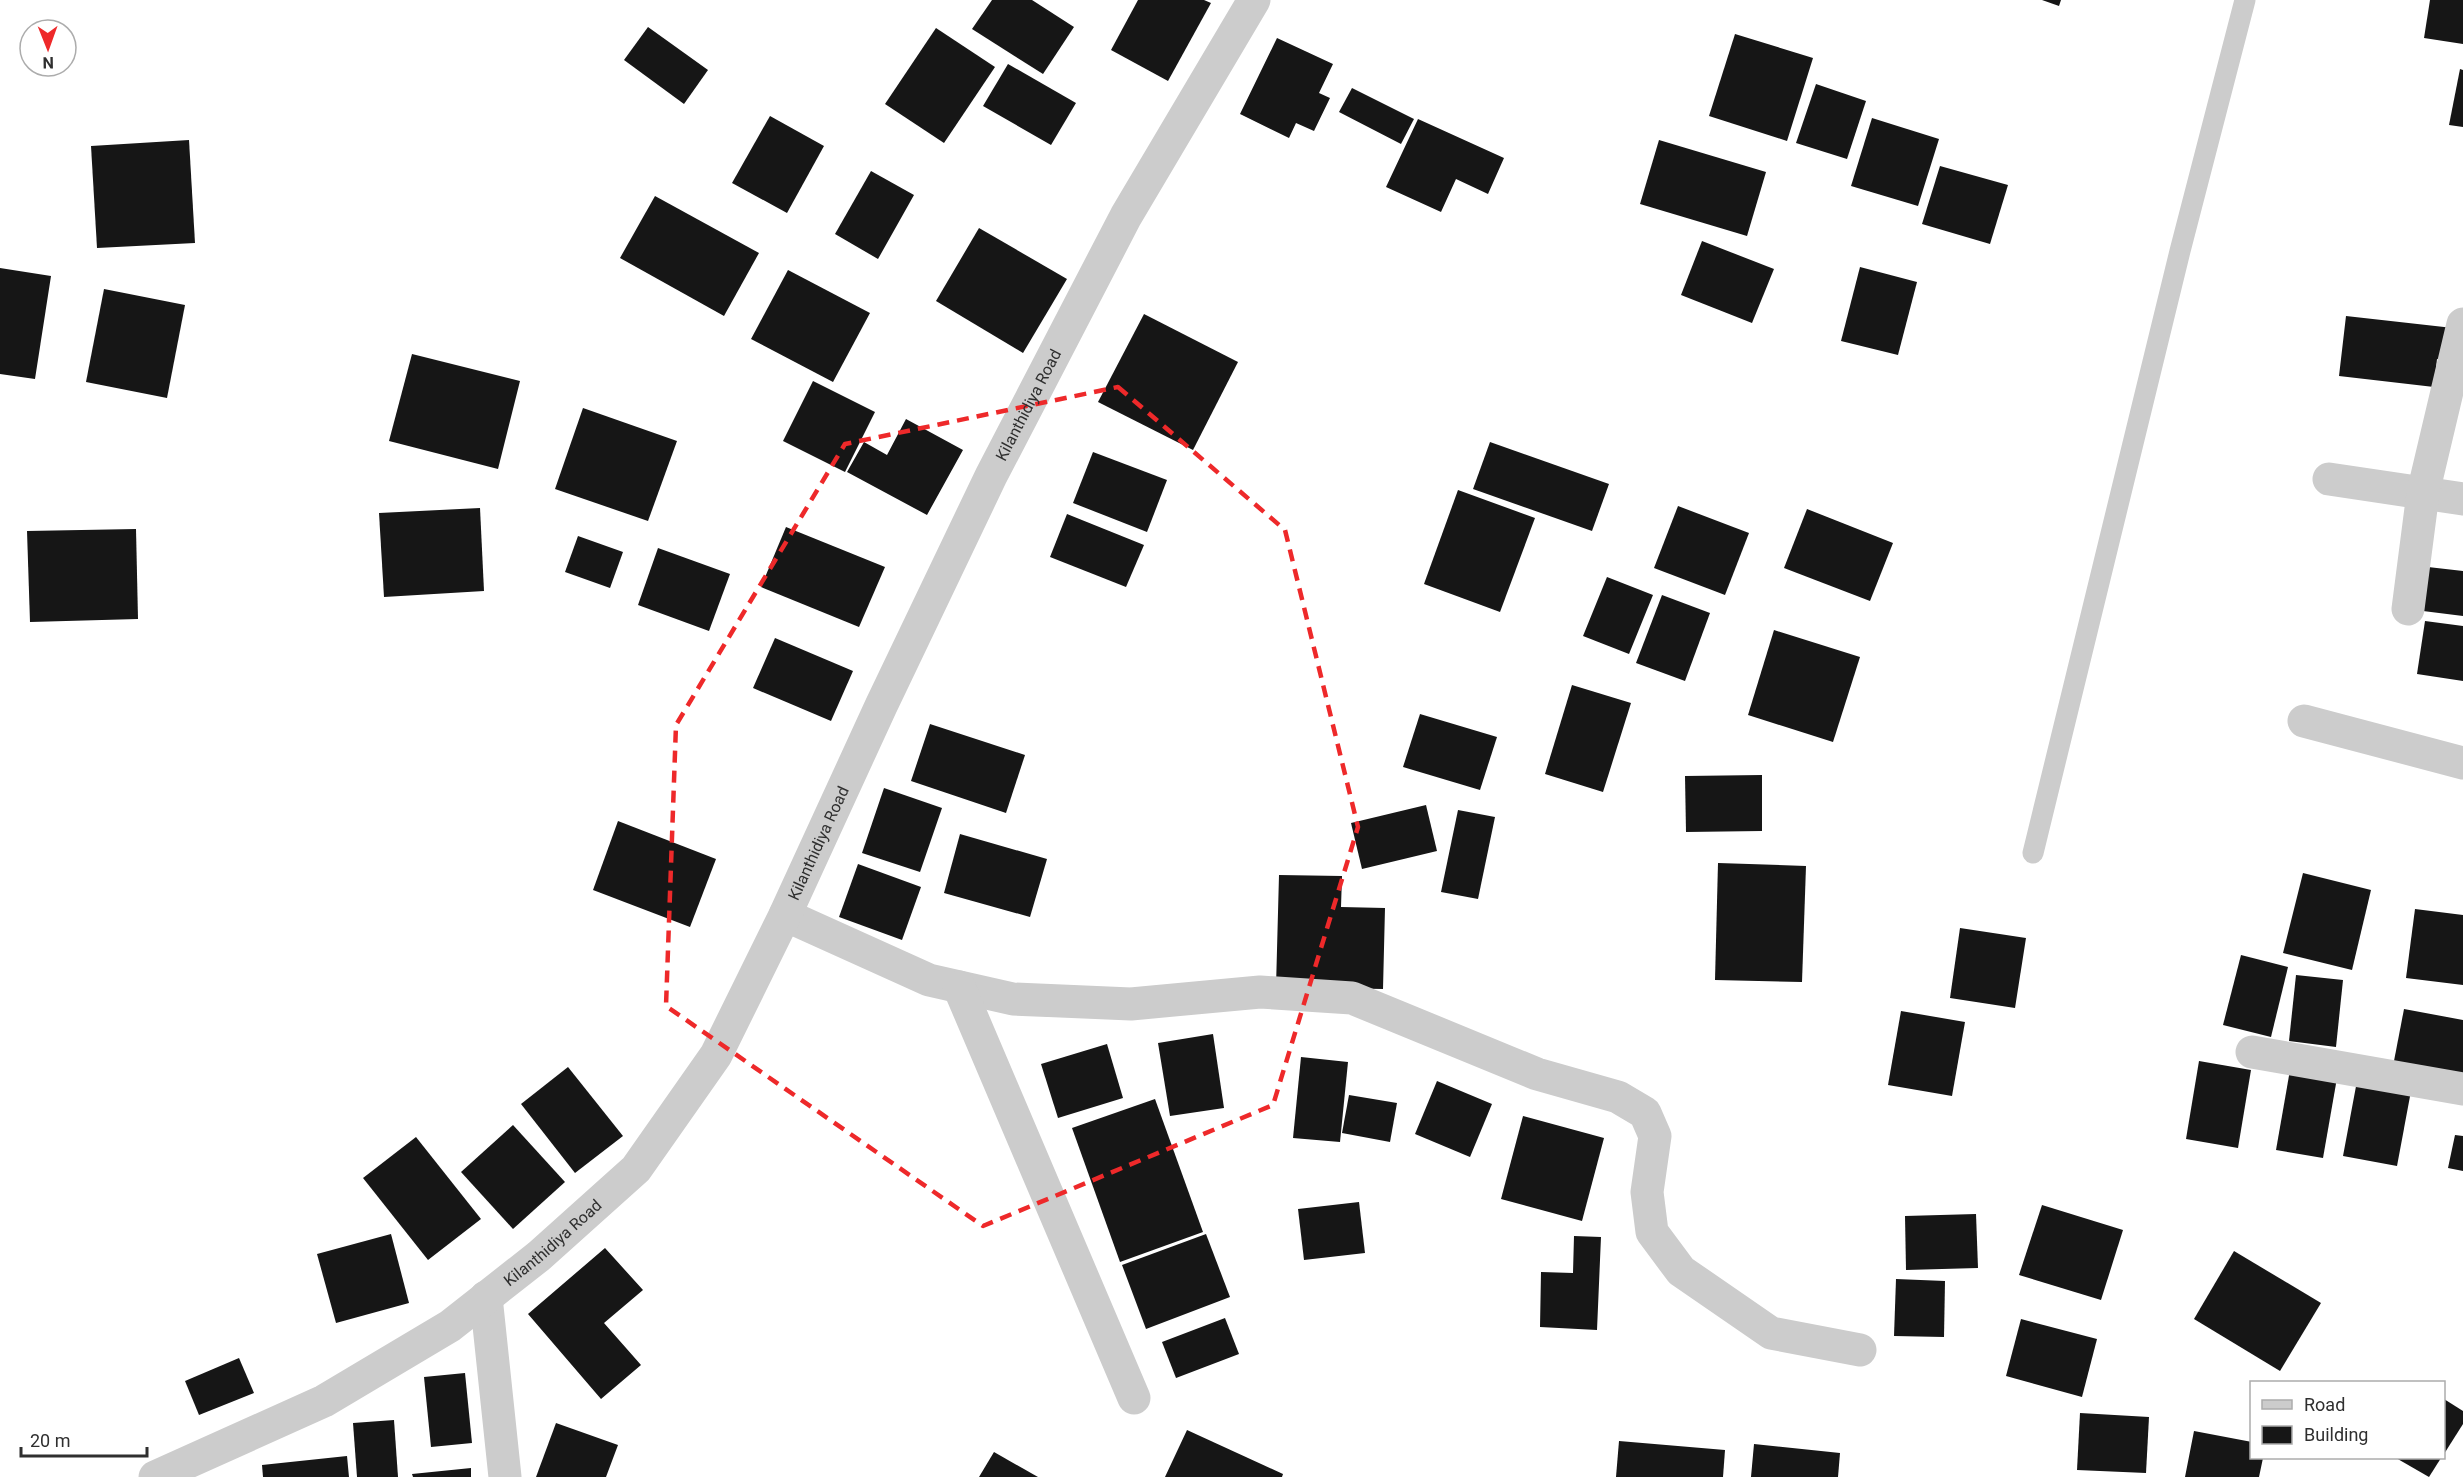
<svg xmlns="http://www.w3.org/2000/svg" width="2463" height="1477" viewBox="0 0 2463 1477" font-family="Roboto,sans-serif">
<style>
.building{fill:#161616}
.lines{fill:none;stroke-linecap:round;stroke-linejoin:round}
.service{stroke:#ccc;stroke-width:21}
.minor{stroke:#ccc;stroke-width:33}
.tertiary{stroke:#ccc;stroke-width:33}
.marked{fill:none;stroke:#ee292a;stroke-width:4.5;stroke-dasharray:12 8;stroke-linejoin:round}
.labels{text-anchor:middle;stroke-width:6;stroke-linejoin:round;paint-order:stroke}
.street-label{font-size:16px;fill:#2f2f2f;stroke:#fff}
</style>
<rect width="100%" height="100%" fill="#fff"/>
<g class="building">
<path d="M992 0H1032L1074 27 1043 74 972 29Z"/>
<path d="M1138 0H1204L1211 3 1168 81 1111 50Z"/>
<path d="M2042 0H2061L2059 6Z"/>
<path d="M2430 0H2463V44L2424 38Z"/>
<path d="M648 27 708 70 684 104 624 60Z"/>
<path d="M936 28 995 67 944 143 885 104Z"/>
<path d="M1735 34 1813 58 1787 141 1709 116Z"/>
<path d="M1277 38 1333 64 1319 93 1330 98 1314 131 1296 123 1289 138 1240 114Z"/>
<path d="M1008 64 1076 103 1051 145 983 106Z"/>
<path d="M2460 69 2463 70V127L2449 125Z"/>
<path d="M1816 84 1866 101 1847 159 1796 143Z"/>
<path d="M1352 88 1414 119 1401 144 1339 112Z"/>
<path d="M770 116 824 146 787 213 732 183Z"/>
<path d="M1872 118 1939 139 1918 206 1851 186Z"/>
<path d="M1418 119 1504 158 1488 194 1456 179 1441 212 1386 187Z"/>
<path d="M189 140 195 243 97 248 91 146Z"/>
<path d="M1659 140 1766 172 1747 236 1640 204Z"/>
<path d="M1940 166 2008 185 1990 244 1922 224Z"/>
<path d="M871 171 914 195 878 259 835 234Z"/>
<path d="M655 196 759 253 724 316 620 258Z"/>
<path d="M979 228 1067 279 1023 353 936 301Z"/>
<path d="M1702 241 1774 269 1752 323 1681 295Z"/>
<path d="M1860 267 1917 282 1898 355 1841 341Z"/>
<path d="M0 268 51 276 35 379 0 374Z"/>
<path d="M788 270 870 313 833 382 751 339Z"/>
<path d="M104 289 185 305 167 398 86 382Z"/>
<path d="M1144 314 1238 362 1193 450 1098 402Z"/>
<path d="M2346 316 2453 328 2449 361 2437 359 2434 387 2339 376Z"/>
<path d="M412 354 520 381 498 469 389 441Z"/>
<path d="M813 381 875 412 845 472 783 441Z"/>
<path d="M583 408 677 441 648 521 555 489Z"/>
<path d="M906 419 963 450 927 515 847 472 864 442 887 455Z"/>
<path d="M1490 442 1609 484 1592 531 1473 489Z"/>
<path d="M1093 452 1167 480 1147 532 1073 503Z"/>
<path d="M1458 490 1535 518 1500 612 1424 584Z"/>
<path d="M1678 506 1749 533 1725 595 1654 568Z"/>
<path d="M480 508 484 591 384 597 379 513Z"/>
<path d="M1807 509 1893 543 1870 601 1784 568Z"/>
<path d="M1067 514 1144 545 1126 587 1050 557Z"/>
<path d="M786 527 885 567 859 627 761 587Z"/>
<path d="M136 529 138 619 30 622 27 531Z"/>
<path d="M578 536 623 552 610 588 565 572Z"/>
<path d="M658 548 730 574 709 631 638 605Z"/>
<path d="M2428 567 2463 571V616L2423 611Z"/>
<path d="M1607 577 1653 595 1629 654 1583 636Z"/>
<path d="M1662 595 1710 613 1685 681 1636 663Z"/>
<path d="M2425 621 2463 626V681L2417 674Z"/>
<path d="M1774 630 1860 657 1833 742 1748 715Z"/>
<path d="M775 638 853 671 831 721 753 688Z"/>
<path d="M1572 685 1631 703 1603 792 1545 774Z"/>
<path d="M1420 714 1497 737 1480 790 1403 767Z"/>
<path d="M930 724 1025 755 1006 813 911 781Z"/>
<path d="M1762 775V831L1686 832 1685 776Z"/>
<path d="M884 788 942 808 920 872 862 853Z"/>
<path d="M1426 805 1437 851 1362 869 1351 823Z"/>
<path d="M1458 810 1495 817 1478 899 1441 892Z"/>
<path d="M618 821 716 859 690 927 593 890Z"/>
<path d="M960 834 1047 859 1030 917 944 893Z"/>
<path d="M1718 863 1806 866 1802 982 1715 980Z"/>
<path d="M858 864 921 887 902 940 839 917Z"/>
<path d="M2303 873 2371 890 2352 970 2283 953Z"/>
<path d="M1279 875 1342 876 1341 907 1385 908 1383 989 1276 987Z"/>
<path d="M2415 909 2463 915V985L2406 978Z"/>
<path d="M1960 928 2026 938 2015 1008 1950 998Z"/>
<path d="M2241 955 2288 967 2271 1037 2223 1025Z"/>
<path d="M2296 975 2343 980 2336 1047 2289 1041Z"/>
<path d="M2404 1009 2463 1020V1074L2394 1061Z"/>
<path d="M1901 1011 1965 1022 1952 1096 1888 1085Z"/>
<path d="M1213 1034 1224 1108 1170 1116 1158 1043Z"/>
<path d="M1107 1044 1123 1098 1058 1118 1041 1064Z"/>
<path d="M1301 1057 1348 1062 1340 1142 1293 1138Z"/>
<path d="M2199 1061 2251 1070 2238 1148 2186 1139Z"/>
<path d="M568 1067 623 1136 575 1173 521 1104Z"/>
<path d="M2290 1070 2337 1078 2323 1158 2276 1150Z"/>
<path d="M1437 1081 1492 1104 1470 1157 1415 1134Z"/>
<path d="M2357 1081 2411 1091 2397 1166 2343 1156Z"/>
<path d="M1349 1095 1397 1103 1390 1142 1342 1133Z"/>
<path d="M1155 1099 1203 1232 1120 1262 1072 1128Z"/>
<path d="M1523 1116 1604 1138 1582 1221 1501 1199Z"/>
<path d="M513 1125 565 1182 513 1229 461 1172Z"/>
<path d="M2455 1135 2463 1136V1171L2448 1168Z"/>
<path d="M416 1137 481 1219 428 1260 363 1178Z"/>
<path d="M1359 1202 1365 1253 1304 1260 1298 1209Z"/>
<path d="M2042 1205 2123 1230 2101 1300 2019 1275Z"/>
<path d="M1976 1214 1978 1268 1906 1270 1905 1216Z"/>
<path d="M391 1234 409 1303 336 1323 317 1254Z"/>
<path d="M1206 1234 1230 1297 1146 1329 1122 1265Z"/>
<path d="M1574 1236 1601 1237 1597 1330 1540 1327 1541 1272 1573 1273Z"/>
<path d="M605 1248 643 1290 604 1323 641 1365 601 1399 528 1314Z"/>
<path d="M2234 1251 2321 1303 2280 1371 2194 1319Z"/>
<path d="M1896 1279 1945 1281 1944 1337 1894 1336Z"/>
<path d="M1225 1318 1239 1354 1176 1378 1162 1342Z"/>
<path d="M2021 1319 2097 1339 2082 1397 2006 1376Z"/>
<path d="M239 1358 254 1393 199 1415 185 1381Z"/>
<path d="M465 1373 472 1443 431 1447 424 1377Z"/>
<path d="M2444 1399 2463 1411V1424L2444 1454Z"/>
<path d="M2080 1413 2149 1417 2146 1473 2077 1470Z"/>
<path d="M394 1420 398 1477H357L353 1423Z"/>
<path d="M556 1423 618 1445 606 1477H536Z"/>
<path d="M1187 1430 1283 1474 1282 1477H1165Z"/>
<path d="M2194 1431 2252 1442V1458H2263L2259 1477H2185Z"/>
<path d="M1619 1441 1725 1450 1723 1477H1616Z"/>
<path d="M1754 1444 1840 1453 1838 1477H1751Z"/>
<path d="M994 1452 1038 1477H979Z"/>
<path d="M347 1456 349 1477H263L262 1465Z"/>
<path d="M2396 1458H2441L2429 1477Z"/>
<path d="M471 1468V1477H413L412 1474Z"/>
</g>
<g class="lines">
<path class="service" d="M2033 853 2180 251 2245 0"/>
<g class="minor">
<path d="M2329 479 2463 499"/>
<path d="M2408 609 2423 493 2463 324"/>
<path d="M2304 721 2463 763"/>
<path d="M785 915 929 980 1013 999 1131 1004 1260 992 1352 998 1537 1074 1618 1097 1645 1113 1655 1136 1647 1192 1652 1232 1681 1271 1771 1333 1860 1350"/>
<path d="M959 987 1134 1398"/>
<path d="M2252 1052 2463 1089"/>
<path d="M486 1297 505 1477"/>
</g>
<path class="tertiary" id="s1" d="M155 1477 324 1401 450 1326 539 1256 636 1169 716 1055 785 915 881 706 991 476 1126 216 1254 0"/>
</g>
<path class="marked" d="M1118 387 1285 530 1358 827 1273 1105 983 1226 666 1006 676 725 845 444Z"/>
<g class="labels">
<g class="street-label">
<text dy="6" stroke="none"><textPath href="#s1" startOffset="1436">Kilanthidiya Road</textPath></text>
<text dy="6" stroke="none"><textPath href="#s1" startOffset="950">Kilanthidiya Road</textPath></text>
<text dy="6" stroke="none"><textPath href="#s1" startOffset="464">Kilanthidiya Road</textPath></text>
</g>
</g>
<rect x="2250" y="1381" width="195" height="78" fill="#ffffff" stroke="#acacac" stroke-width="1.5"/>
<rect x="2262" y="1400" width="30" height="9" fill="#cccccc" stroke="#acacac" stroke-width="1.5"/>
<text x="2304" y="1411" font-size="18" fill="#2f2f2f">Road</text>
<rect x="2262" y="1426" width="30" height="18" fill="#161616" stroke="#acacac" stroke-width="1.5"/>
<text x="2304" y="1441" font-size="18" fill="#2f2f2f">Building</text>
<g transform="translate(48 48) rotate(179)"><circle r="28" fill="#ffffff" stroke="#acacac" stroke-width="1.5"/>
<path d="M0-4.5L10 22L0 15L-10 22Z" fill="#ee292a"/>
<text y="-9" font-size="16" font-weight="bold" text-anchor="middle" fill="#2f2f2f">N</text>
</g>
<path d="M21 1447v9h126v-9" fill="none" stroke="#2f2f2f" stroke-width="3"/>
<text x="30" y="1447" font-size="18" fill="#2f2f2f" stroke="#ffffff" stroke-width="4.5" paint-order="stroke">20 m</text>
</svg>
